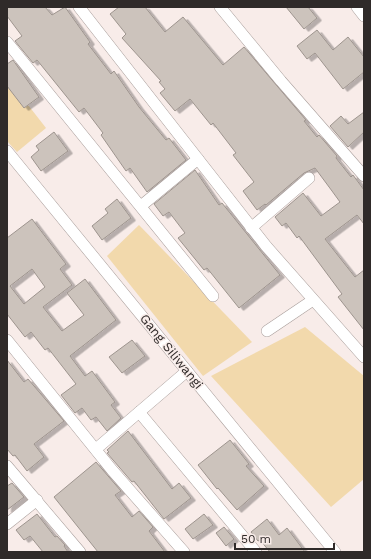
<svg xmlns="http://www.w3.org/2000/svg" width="371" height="559" viewBox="0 0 371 559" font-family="'Work Sans',sans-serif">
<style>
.park{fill:#f2d9ac}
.building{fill:#ccc3bc;stroke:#9d948e;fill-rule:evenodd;filter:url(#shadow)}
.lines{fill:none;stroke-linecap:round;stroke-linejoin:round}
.street-casing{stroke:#a99e9b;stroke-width:12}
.street{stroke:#fff;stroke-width:11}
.labels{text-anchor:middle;stroke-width:3;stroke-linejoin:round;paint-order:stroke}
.street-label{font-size:13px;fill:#2f2a29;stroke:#f8ece9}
</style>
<defs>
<filter id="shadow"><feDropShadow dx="4.5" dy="2.5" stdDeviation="0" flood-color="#0004"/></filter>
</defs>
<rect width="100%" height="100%" fill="#f8ece9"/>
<g class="park">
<path d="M7 78 46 128 17 152 7 141Z"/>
<path d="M139 225 252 342 203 376 107 256Z"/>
<path d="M305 327 364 376V479L331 507 211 376Z"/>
</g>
<g class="building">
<path d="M7 7H45L52 15 65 7 90 42 88 44 111 74 114 71 139 107 166 140 169 138 186 160 147 192 130 168 126 171 101 135 103 133 84 108 79 112 37 60 33 63 19 46 15 41 22 36 7 16Z"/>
<path d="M119 7H145L165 32 183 17 223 65 244 47 306 120 304 121 317 137 319 135 337 156 336 158 351 177 353 175 364 190V224L357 215 325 239 355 277 364 270V330L338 297 342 294 299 236 297 238 286 223 282 226 275 217 303 193 321 216 340 202 332 191 315 168 304 173 266 205 265 204 257 210 243 191 254 182 233 155 236 153 213 123 211 125 190 99 175 111 160 93 165 89 159 82 161 81 122 38 126 34 110 14Z"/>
<path d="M286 7H308L317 18 304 29Z"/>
<path d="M317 30 333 50 348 37 364 57V72L343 89 315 53 307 59 297 46Z"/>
<path d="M13 60 39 97 24 108 7 86V64Z"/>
<path d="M364 112V132L348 147 330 126 341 116 348 124Z"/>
<path d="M54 132 68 151 41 171 31 157 39 150 36 146Z"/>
<path d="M195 170 219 205 222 203 280 275 239 308 207 268 204 270 178 238 185 233 169 212 163 216 154 204Z"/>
<path d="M117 199 131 218 102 240 92 226 108 213 105 209Z"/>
<path d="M32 219 66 264 60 269 72 285 43 307 62 331 84 315 67 293 85 279 116 320 70 356 85 376 92 371 115 402 111 405 121 418 107 431 96 417 91 420 82 408 75 413 61 395 76 384 48 348 45 350 31 332 25 337 7 314V238ZM32 269 45 287 24 304 10 286Z"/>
<path d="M132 340 145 356 122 373 109 357Z"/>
<path d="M7 360 24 382 28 379 64 421 34 444 44 457 27 471 15 455 13 456 7 449Z"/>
<path d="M128 431 172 489 179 483 191 498 164 519 134 481 132 482 107 453 109 452 107 450Z"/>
<path d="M230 440 249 464 246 466 264 486 237 510 218 488 217 489 198 465Z"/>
<path d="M96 462 121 491 115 495 132 517 139 511 153 527 149 531 165 552H98L54 497Z"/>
<path d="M12 483 24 497 7 510V486Z"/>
<path d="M37 514 55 537 57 536 65 545 64 546 68 552H43L30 536 24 540 16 530Z"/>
<path d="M204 514 213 525 193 539 185 529Z"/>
<path d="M267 519 279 535 287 528 305 552H270L260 540 258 541 251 532Z"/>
<path d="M224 527 234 539 226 546 216 533Z"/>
</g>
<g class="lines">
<g class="street-casing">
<g id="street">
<path d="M79 7 266 246 364 357"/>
<path d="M220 7 281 81 364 176"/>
<path d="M357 7 364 16"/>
<path d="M7 42 213 296"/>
<path d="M7 151 335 552"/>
<path d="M141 206 198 159"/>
<path d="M251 228 309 178"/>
<path d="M267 331 313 300"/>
<path d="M7 340 112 470 184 552"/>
<path d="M139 412 256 552"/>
<path d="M96 449 187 371"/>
<path d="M7 466 80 552"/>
<path d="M7 524 37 500"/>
</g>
</g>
<use href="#street" class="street"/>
</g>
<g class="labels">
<g class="street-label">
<text transform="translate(172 351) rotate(51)" y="5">Gang Siliwangi</text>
</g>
</g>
<rect width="371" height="559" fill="none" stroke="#2f2a29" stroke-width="16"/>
<path d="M235 543v6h99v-6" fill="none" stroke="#2f2a29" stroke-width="2"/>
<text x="241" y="543" font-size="12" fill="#2f2a29" stroke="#f8ece9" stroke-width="3" paint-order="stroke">50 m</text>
</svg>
